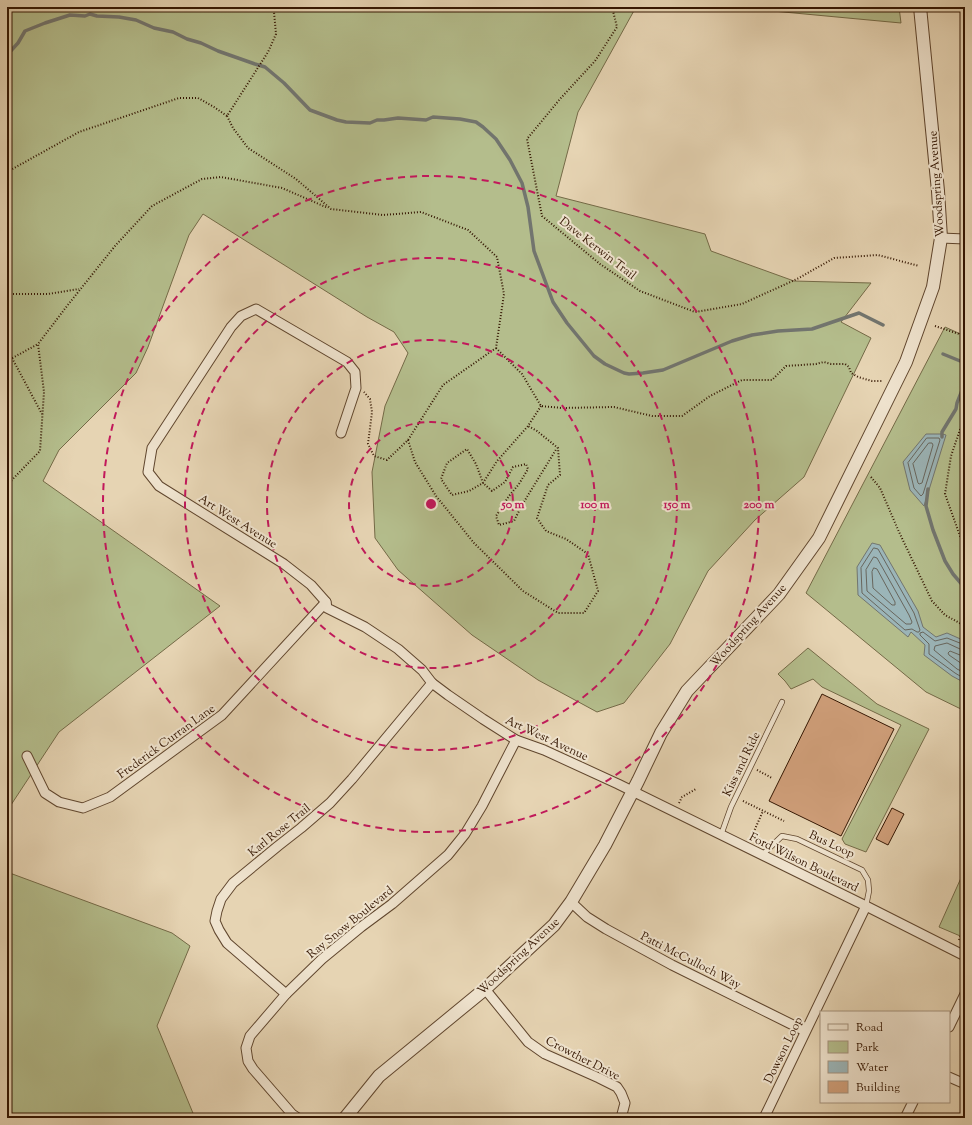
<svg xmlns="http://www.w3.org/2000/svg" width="972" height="1125" viewBox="0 0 972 1125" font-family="'Sorts Mill Goudy',serif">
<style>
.green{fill:#b4bd8c;stroke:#746a47}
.water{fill:#9bb5b8;stroke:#72756f}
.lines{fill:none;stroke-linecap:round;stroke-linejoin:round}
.shore{stroke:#68665d;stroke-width:1}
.stream{stroke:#72756f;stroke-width:3.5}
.building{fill:#d09f7a;stroke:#341602}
.service-casing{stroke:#60462e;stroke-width:6}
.minor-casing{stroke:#60462e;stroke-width:11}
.tertiary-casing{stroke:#60462e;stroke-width:14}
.path{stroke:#341602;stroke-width:2;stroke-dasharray:1 2;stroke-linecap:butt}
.service{stroke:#efe3ce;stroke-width:4.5}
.minor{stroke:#efe3ce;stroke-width:9}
.tertiary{stroke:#efe3ce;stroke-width:12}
.ring{fill:none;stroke:#c2185b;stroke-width:2;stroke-dasharray:7 5}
.labels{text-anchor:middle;stroke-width:4;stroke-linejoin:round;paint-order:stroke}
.street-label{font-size:12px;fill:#341602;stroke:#efe3ce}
.centre{fill:#c2185b;stroke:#efe3ce;stroke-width:2}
.ring-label{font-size:12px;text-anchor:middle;font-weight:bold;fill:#c2185b;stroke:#efe3ce;stroke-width:4;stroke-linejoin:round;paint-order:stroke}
</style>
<rect width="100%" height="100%" fill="#e6d4b3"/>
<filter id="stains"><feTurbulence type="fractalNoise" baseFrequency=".005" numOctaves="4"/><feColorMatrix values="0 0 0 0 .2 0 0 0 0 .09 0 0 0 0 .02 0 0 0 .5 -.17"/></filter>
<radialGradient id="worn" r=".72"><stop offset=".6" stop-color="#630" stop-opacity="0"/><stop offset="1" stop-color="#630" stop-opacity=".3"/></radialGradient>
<g class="green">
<path d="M7 7H636L578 112 556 196 705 234 711 251 794 281 871 283 841 322 871 338 804 477 755 520 708 571 670 644 624 703 597 712 538 680 472 635 398 570 375 538 372 472 385 406 408 353 394 332 367 317 203 214 189 235 148 347 136 373 59 450 43 481 220 606 59 732 7 811Z"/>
<path d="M730 7H899L901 23Z"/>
<path d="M945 327 965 336V711L926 692 806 593Z"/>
<path d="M808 648 877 704 929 729 866 852 845 844 842 839 901 725 822 687 813 679 791 689 785 681 778 674Z"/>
<path d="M965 869V938L939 927Z"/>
<path d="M7 872 172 933 190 946 157 1026 195 1118H7Z"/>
</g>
<g class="water">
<path d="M926 434H942L946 435 924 506 910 490 903 462Z"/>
<path d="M872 543 880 545 918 611 923 627 936 637 947 633 965 641V683L952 676 924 655 925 645 911 632 908 637 858 595 857 567Z"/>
</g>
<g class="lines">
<g class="shore">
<path d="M927 438H939L940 440 923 494 921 496 914 488 908 463Z"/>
<path d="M929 443H932L933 445 922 483 919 484 918 483 913 464Z"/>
<path d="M874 548 878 549 914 613 920 630 919 632H917L912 629 905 630 862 593 861 568Z"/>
<path d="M874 557 877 558 909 615 912 622 911 624H906L867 591 866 570Z"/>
<path d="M874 568 877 569 895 602V605H892L873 588 872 572Z"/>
<path d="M965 645 947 638 935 641 923 632 920 633V635L929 644V654L955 673 965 679"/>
<path d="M965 650 960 649 947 643 935 646 934 650 957 669 965 673"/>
<path d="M965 656 960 655 950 651 948 653 949 655 965 666"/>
</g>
<g class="stream">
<path d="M7 55 18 43 25 31 45 23 70 15 85 16 90 14 97 16 119 17 136 20 154 28 173 32 187 39 201 43 218 51 255 64 265 67 284 83 310 110 337 120 346 122 370 123 377 120H384L398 118 426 120 433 117 460 119 476 122 483 127 496 139 510 160 522 183 528 207 534 251 553 302 567 323 594 356 605 364 624 373 629 374 643 373 663 370 732 341 752 335 778 331 812 329 859 313 883 325"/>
<path d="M943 354 965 363"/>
<path d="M942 437V432L956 409 957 403 965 383"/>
<path d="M928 489 926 506 933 530 945 561 953 574 965 588"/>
</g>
</g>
<g class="building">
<path d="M822 694 894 729 841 836 769 801Z"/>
<path d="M892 808 904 814 888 845 876 839Z"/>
</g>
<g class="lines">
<g class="service-casing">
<g id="service">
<path d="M721 835 731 807 782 702"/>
<path d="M762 855 782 836 797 839 862 870 868 880 869 891 866 906"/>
</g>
</g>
<g class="minor-casing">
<g id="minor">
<path d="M941 238 965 239"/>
<path d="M341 433 356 388 355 372 347 362 256 309 241 316 231 327 152 448 148 472 159 486 284 564 311 585 326 602 327 608 365 627 398 649 422 670 432 683 448 695 483 719 516 740 544 750 618 784 866 906 965 956"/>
<path d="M27 756 45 793 59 802 83 808 110 797 222 715 326 602"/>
<path d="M571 902 587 917 606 929 672 965 805 1031"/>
<path d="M485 989 528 1042 545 1054 599 1078 617 1087 621 1093 625 1103 621 1118"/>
<path d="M286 994 227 943 219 930 215 921 217 911 221 899 233 883 278 846 301 828 330 803 352 779 432 683"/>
<path d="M949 1027 965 994"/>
<path d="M949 1077 965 1084"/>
<path d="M298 1118 292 1114 253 1069 248 1061 246 1048 250 1036 286 994 322 959 361 927 392 904 448 855 465 834 482 806 516 740"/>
<path d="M764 1118 866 906"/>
<path d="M905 1118 913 1102"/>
</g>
</g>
<g class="tertiary-casing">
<path id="tertiary" d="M345 1118 379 1076 485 989 554 925 571 902 605 845 638 781 661 733 687 691 779 594 819 538 906 362 933 287 941 238 938 191 920 7"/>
</g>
<g class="path">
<path d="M612 7 617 27 595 61 560 99 527 139 542 216 600 264 640 291 695 312 742 304 799 278 834 258 878 255 919 266"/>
<path d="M227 116 233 128 248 148 296 179 331 209 383 215 421 212 468 230 497 257 504 294 496 348 443 385 408 440 387 460 374 456 368 444 372 412 370 399 364 392"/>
<path d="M7 172 79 132 179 98H198L214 107 227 116 268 52 276 34 274 12 275 7"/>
<path d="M7 294H48L79 289"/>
<path d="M935 326 965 336"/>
<path d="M496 348 522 374 541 406 562 408 614 407 652 416H682L710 396 742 380H772L786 366 816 364 824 362 831 364H845L849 367 851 373 858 377 872 381H883"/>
<path d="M12 358 42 414"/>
<path d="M7 361 38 344"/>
<path d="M541 406 528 426 497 461 483 483 469 491 452 495 441 479 447 463 467 449 476 464 483 483 492 491 505 482 513 467 526 464 528 469 519 484 509 496 496 516 499 525 514 521 522 505 557 448"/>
<path d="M965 415 951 456 945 494 965 550"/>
<path d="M408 440 415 462 436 496 474 543 523 591 558 613H584L598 591 588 554 566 539 546 531 537 518 548 485 560 475 558 448 537 431 528 426"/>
<path d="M871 477 880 488 899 532 932 601 945 615 965 626"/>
<path d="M7 485 40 451 44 392 38 344 67 306 115 246 152 206 202 179 221 177 282 188 328 208"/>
<path d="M757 770 772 778"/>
<path d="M743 801 784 821"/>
<path d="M679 803 682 797 696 789"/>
<path d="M751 838 763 811"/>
<path d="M959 940 965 924"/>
</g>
<use href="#service" class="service"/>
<use href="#minor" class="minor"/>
<use href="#tertiary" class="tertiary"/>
</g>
<g class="ring">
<circle cx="431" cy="504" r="82"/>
<circle cx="431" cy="504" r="164"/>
<circle cx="431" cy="504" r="246"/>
<circle cx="431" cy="504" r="328"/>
</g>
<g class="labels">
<g class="street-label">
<text transform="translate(936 184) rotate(-94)" y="4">Woodspring Avenue</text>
<text transform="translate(598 248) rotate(38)" y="4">Dave Kerwin Trail</text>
<text transform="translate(238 521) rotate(32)" y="4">Art West Avenue</text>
<text transform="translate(748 625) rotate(-48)" y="4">Woodspring Avenue</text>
<text transform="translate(547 738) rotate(25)" y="4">Art West Avenue</text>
<text transform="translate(166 741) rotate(-36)" y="4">Frederick Curran Lane</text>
<text transform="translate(741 764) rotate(-64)" y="4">Kiss and Ride</text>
<text transform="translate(279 830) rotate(-39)" y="4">Karl Rose Trail</text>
<text transform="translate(832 844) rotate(25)" y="4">Bus Loop</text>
<text transform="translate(804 862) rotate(26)" y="4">Ford Wilson Boulevard</text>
<text transform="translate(350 922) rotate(-39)" y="4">Ray Snow Boulevard</text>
<text transform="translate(518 956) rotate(-43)" y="4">Woodspring Avenue</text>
<text transform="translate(691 960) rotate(27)" y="4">Patti McCulloch Way</text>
<text transform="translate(783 1050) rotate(-64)" y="4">Dowson Loop</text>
<text transform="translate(583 1058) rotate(27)" y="4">Crowther Drive</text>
</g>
</g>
<circle cx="431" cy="504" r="6" class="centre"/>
<g class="ring-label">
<text x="513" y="508">50 m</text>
<text x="595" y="508">100 m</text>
<text x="677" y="508">150 m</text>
<text x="759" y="508">200 m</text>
</g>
<rect width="972" height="1125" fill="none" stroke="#e6d4b3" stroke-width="24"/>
<rect x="8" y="8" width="956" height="1109" fill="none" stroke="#341602" stroke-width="2"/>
<rect x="12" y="12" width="948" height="1101" fill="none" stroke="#341602"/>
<rect x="820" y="1011" width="130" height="92" fill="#efe3ce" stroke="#a4917c"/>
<rect x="828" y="1024" width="20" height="6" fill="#efe3ce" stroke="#a4917c"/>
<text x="856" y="1031" font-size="12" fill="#341602">Road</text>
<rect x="828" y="1041" width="20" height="12" fill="#b4bd8c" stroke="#a4917c"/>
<text x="856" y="1051" font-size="12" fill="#341602">Park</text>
<rect x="828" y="1061" width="20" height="12" fill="#9bb5b8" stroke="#a4917c"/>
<text x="856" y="1071" font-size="12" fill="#341602">Water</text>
<rect x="828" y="1081" width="20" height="12" fill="#d09f7a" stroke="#a4917c"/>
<text x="856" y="1091" font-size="12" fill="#341602">Building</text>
<rect width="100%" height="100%" filter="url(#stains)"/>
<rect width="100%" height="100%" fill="url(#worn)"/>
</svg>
